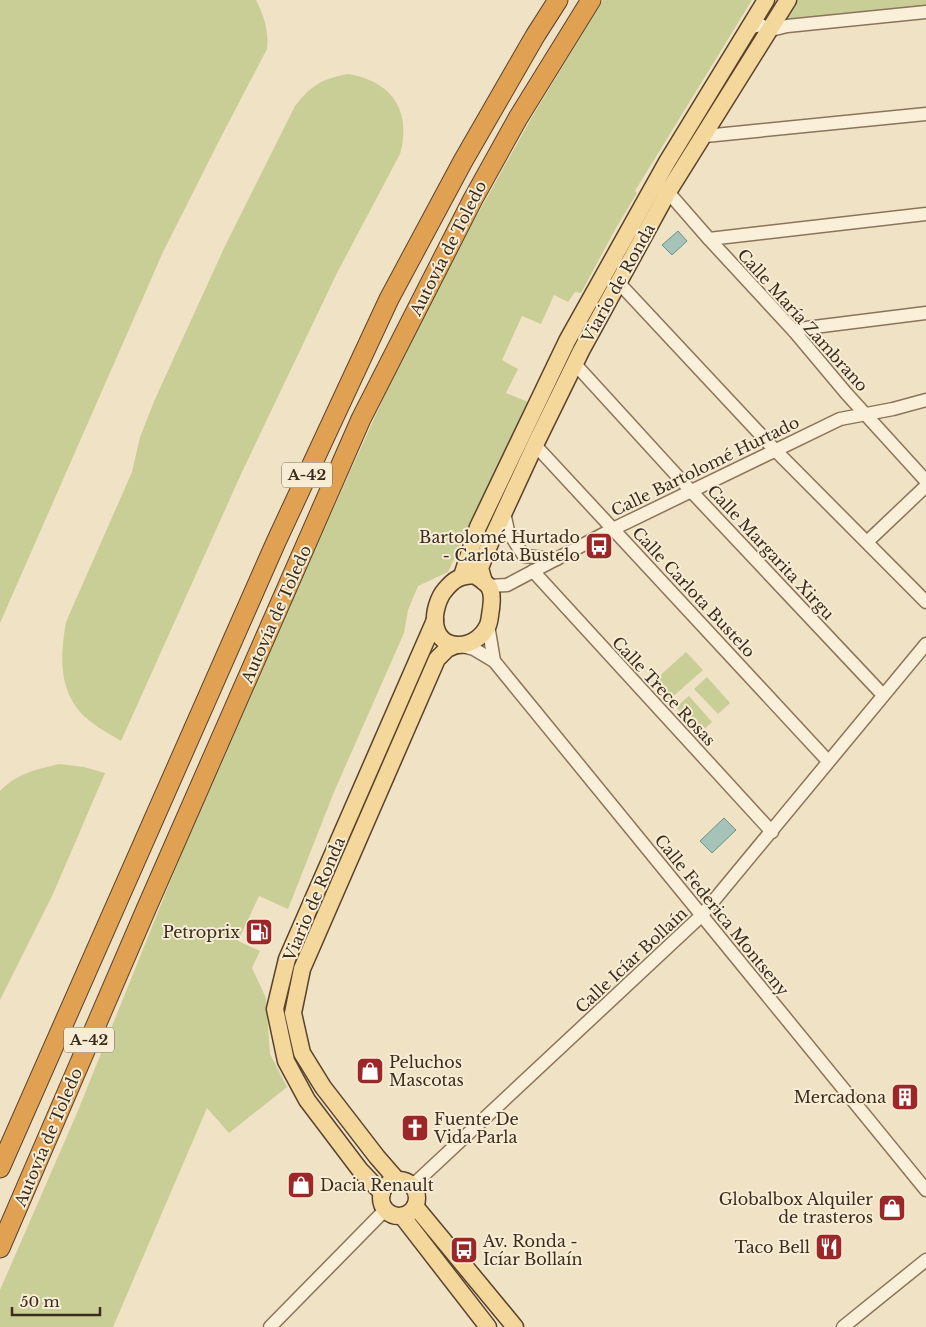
<svg xmlns="http://www.w3.org/2000/svg" width="926" height="1327" viewBox="0 0 926 1327" font-family="'Libre Baskerville',serif">
<style>
.green{fill:#c9ce97}
.water{fill:#a6c3ba;stroke:#6c9288}
.lines{fill:none;stroke-linecap:round;stroke-linejoin:round}
.minor-casing{stroke:#8b745a;stroke-width:15}
.major-casing{stroke:#59422e;stroke-width:19}
.highway-casing{stroke:#59422e;stroke-width:21}
.minor{stroke:#faefd8;stroke-width:12}
.major{stroke:#f4d79b;stroke-width:16}
.highway{stroke:#e1a152;stroke-width:19}
.labels{text-anchor:middle;stroke-width:4;stroke-linejoin:round;paint-order:stroke}
.shield{fill:#f7ecd4;stroke:#736655;stroke-width:1}
.shield-label{font-size:15px;font-weight:bold;fill:#3b2c1e}
.street-label{font-size:16px;fill:#3b2c1e;stroke:#f7ecd4}
.poi-label{font-size:16px;fill:#3b2c1e;stroke:#f7ecd4;text-anchor:end}
</style>
<rect width="100%" height="100%" fill="#f0e2c4"/>
<g class="green">
<path d="M0 0H256C264 16 269 31 267 49L222 135 163 252 0 623Z"/>
<path d="M603 0H752L635 191 637 193 616 228 581 293 575 292 568 302 554 295 541 324 522 316 502 360 518 369 506 393 528 402 448 572 418 586 408 610 404 633 334 792 288 909 259 896 238 941 260 951 252 968 266 998 270 1054 287 1087 229 1133 207 1108 113 1327H0V1290L77 1113 183 850 269 651 397 368 457 251 532 117Z"/>
<path d="M784 0H926V6L769 21Z"/>
<path d="M348 74C392 81 412 111 400 154L337 273 242 472 121 741C108 733 96 727 85 717 58 691 60 656 66 622L132 472 140 437 155 399 225 246 295 106C312 85 321 79 348 74Z"/>
<path d="M686 652 703 670 669 700 653 682Z"/>
<path d="M707 677 730 703 718 714 694 689Z"/>
<path d="M689 696 712 722 700 733 676 707Z"/>
<path d="M59 764 84 767 105 773 53 894 0 1000V791C16 774 37 769 59 764Z"/>
</g>
<g class="water">
<path d="M678 231 687 241 672 255 662 245Z"/>
<path d="M724 818 736 830 712 853 700 841Z"/>
</g>
<g class="lines">
<g class="minor-casing">
<g id="minor">
<path d="M748 28 761 25 771 30 787 26 926 12"/>
<path d="M705 136 926 114"/>
<path d="M661 187 668 192 709 239 794 331 846 393 926 481"/>
<path d="M709 239 926 214"/>
<path d="M618 282 775 450 926 602"/>
<path d="M794 331 806 328 926 313"/>
<path d="M575 364 691 491 883 695"/>
<path d="M535 445 828 761"/>
<path d="M504 512 508 531 524 556 557 559"/>
<path d="M867 542 926 486"/>
<path d="M533 571 772 832"/>
<path d="M489 586 507 585 613 529 840 419 893 409 926 400"/>
<path d="M488 625 494 661"/>
<path d="M462 646 474 649 494 661 926 1190"/>
<path d="M412 1186 701 916 926 644"/>
<path d="M270 1327 385 1210"/>
<path d="M843 1327 926 1260"/>
</g>
</g>
<g class="major-casing">
<g id="major">
<path d="M474 575C479 578 486 582 489 587 493 593 492 602 491 609 490 614 490 620 488 625 477 650 439 654 435 623 434 613 438 598 445 590 454 579 460 576 474 575Z"/>
<path d="M462 576 478 527 567 341 667 162 766 0"/>
<path d="M484 582 480 568 493 536 535 445 581 351 668 192 788 0"/>
<path d="M397 1180 377 1157 323 1087 302 1053 293 1013 302 969 437 659 447 649 456 645"/>
<circle cx="399" cy="1198" r="18"/>
<path d="M382 1193 360 1170 307 1100 286 1061 275 1009 287 959 435 620"/>
<path d="M415 1206 515 1327"/>
<path d="M402 1216 488 1327"/>
</g>
</g>
<g class="highway-casing">
<g id="highway">
<path d="M0 1168 276 542 389 299 463 161 535 36 558 0"/>
<path d="M0 1248 147 907 361 419 473 199 518 118 591 0"/>
</g>
</g>
<use href="#minor" class="minor"/>
<use href="#major" class="major"/>
<use href="#highway" class="highway"/>
</g>
<defs>
<g id="bus-square" transform="scale(1.4375)"><rect x="-9" y="-9" width="18" height="18" rx="4" fill="#9c2729" stroke="#f7ecd4"/><path d="M-5-6H5V4H4V6H2V4H-2V6H-4V4H-5ZM-3.5-4V0h7V-4ZM-3.5 1.2v1.5H-2V1.2ZM2 1.2v1.5H3.5V1.2Z" fill="#fff"/></g>
<g id="fuel-square" transform="scale(1.4375)"><rect x="-9" y="-9" width="18" height="18" rx="4" fill="#9c2729" stroke="#f7ecd4"/><path d="M-5.5-6h7V0h2V4h1.3V-2.5L3-4.5l.8-.8L6-3V5H2.5V1h-1V6h-7ZM-4.2-4.7v3.2H.2V-4.7Z" fill="#fff"/></g>
<g id="shop-square" transform="scale(1.4375)"><rect x="-9" y="-9" width="18" height="18" rx="4" fill="#9c2729" stroke="#f7ecd4"/><path d="M-5-2.5h2.3a2.7 3.5 0 0 1 5.4 0H5L5.5 6h-11ZM-1.5-2.5h3a1.5 2.3 0 0 0-3 0Z" fill="#fff"/></g>
<g id="building-square" transform="scale(1.4375)"><rect x="-9" y="-9" width="18" height="18" rx="4" fill="#9c2729" stroke="#f7ecd4"/><path d="M-4-6H4V6H1V3H-1V6H-4ZM-2.5-4.3h1.7v1.8h-1.7ZM.8-4.3h1.7v1.8H.8ZM-2.5-1h1.7V.8h-1.7ZM.8-1h1.7V.8H.8Z" fill="#fff"/></g>
<g id="church-square" transform="scale(1.4375)"><rect x="-9" y="-9" width="18" height="18" rx="4" fill="#9c2729" stroke="#f7ecd4"/><path d="M-1.2-6h2.4v3.5h3.3v2.4h-3.3V6h-2.4V-.1h-3.3v-2.4h3.3Z" fill="#fff"/></g>
<g id="restaurant-square" transform="scale(1.4375)"><rect x="-9" y="-9" width="18" height="18" rx="4" fill="#9c2729" stroke="#f7ecd4"/><path d="M-5-6h1v4h1v-4h1v4h1v-4h1v5L-1.5 .5V6h-2V.5L-5-1ZM5-6V6H3V1.5H1.5Q1.5-4 5-6Z" fill="#fff"/></g>
</defs>
<g fill-rule="evenodd">
<use href="#bus-square" x="599" y="546"/>
<use href="#fuel-square" x="259" y="932"/>
<use href="#shop-square" x="370" y="1071"/>
<use href="#building-square" x="905" y="1097"/>
<use href="#church-square" x="415" y="1128"/>
<use href="#shop-square" x="301" y="1185"/>
<use href="#shop-square" x="892" y="1208"/>
<use href="#restaurant-square" x="829" y="1247"/>
<use href="#bus-square" x="464" y="1250"/>
</g>
<g class="labels">
<g class="shield">
<rect x="282" y="462.5" width="50" height="25" rx="4"/>
<rect x="64" y="1027.5" width="50" height="25" rx="4"/>
</g>
<g class="shield-label">
<text x="307" y="480">A-42</text>
<text x="89" y="1045">A-42</text>
</g>
<g class="street-label">
<text transform="translate(448 248) rotate(-63)" y="6">Autovía de Toledo</text>
<text transform="translate(618 283) rotate(-61)" y="6">Viario de Ronda</text>
<text transform="translate(803 320) rotate(48)" y="6">Calle María Zambrano</text>
<text transform="translate(705 466) rotate(-26)" y="6">Calle Bartolomé Hurtado</text>
<text transform="translate(771 552) rotate(47)" y="6">Calle Margarita Xirgu</text>
<text transform="translate(694 592) rotate(47)" y="6">Calle Carlota Bustelo</text>
<text transform="translate(276 614) rotate(-66)" y="6">Autovía de Toledo</text>
<text transform="translate(664 691) rotate(47)" y="6">Calle Trece Rosas</text>
<text transform="translate(314 899) rotate(-67)" y="6">Viario de Ronda</text>
<text transform="translate(722 915) rotate(51)" y="6">Calle Federica Montseny</text>
<text transform="translate(631 960) rotate(-43)" y="6">Calle Icíar Bollaín</text>
<text transform="translate(48 1137) rotate(-67)" y="6">Autovía de Toledo</text>
</g>
<g class="poi-label">
<text x="580" y="543">Bartolomé Hurtado<tspan x="580" dy="18">- Carlota Bustelo</tspan></text>
<text x="240" y="938">Petroprix</text>
<text x="389" y="1068" text-anchor="start">Peluchos<tspan x="389" dy="18">Mascotas</tspan></text>
<text x="886" y="1103">Mercadona</text>
<text x="434" y="1125" text-anchor="start">Fuente De<tspan x="434" dy="18">Vida Parla</tspan></text>
<text x="320" y="1191" text-anchor="start">Dacia Renault</text>
<text x="873" y="1205">Globalbox Alquiler<tspan x="873" dy="18">de trasteros</tspan></text>
<text x="483" y="1247" text-anchor="start">Av. Ronda -<tspan x="483" dy="18">Icíar Bollaín</tspan></text>
<text x="810" y="1253">Taco Bell</text>
</g>
</g>
<path d="M12 1307v8h88v-8" fill="none" stroke="#3b2c1e" stroke-width="2.5"/>
<text x="20" y="1307" font-size="15" fill="#3b2c1e" stroke="#f7ecd4" stroke-width="4" paint-order="stroke">50 m</text>
</svg>
